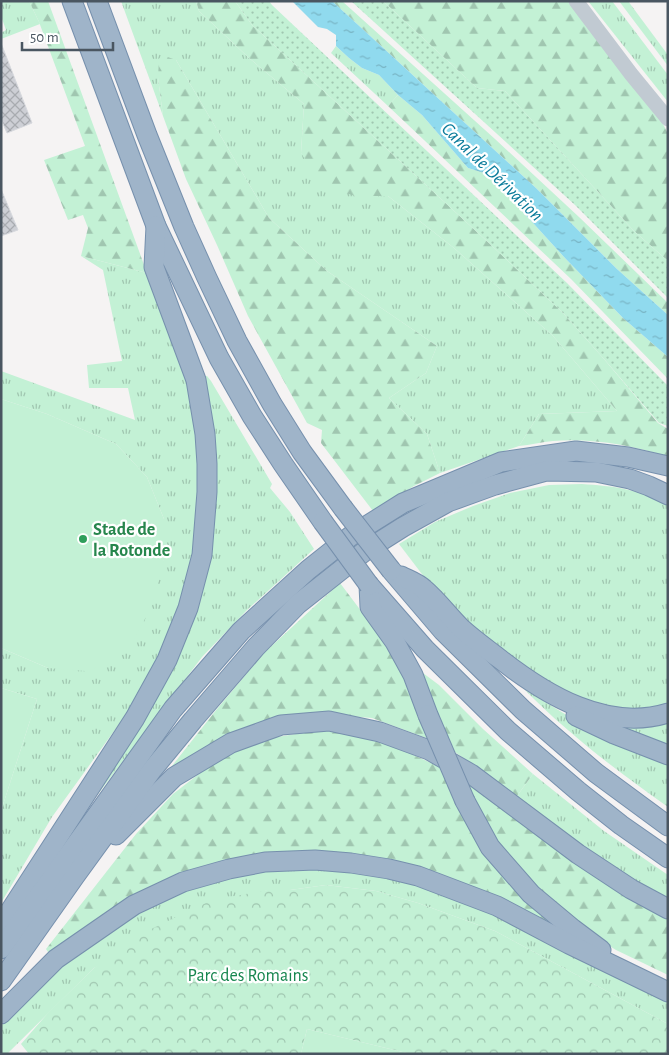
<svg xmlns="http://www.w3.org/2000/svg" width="669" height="1055" viewBox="0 0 669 1055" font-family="'Alegreya Sans',sans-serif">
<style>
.grass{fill:url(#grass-tufts)}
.forest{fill:url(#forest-firs)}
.park{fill:url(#park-crowns)}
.garden{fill:url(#garden-dots)}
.pitch{fill:#c3f1d5}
.water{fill:url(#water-ripples)}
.building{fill:url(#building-cross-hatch);stroke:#d7d9de}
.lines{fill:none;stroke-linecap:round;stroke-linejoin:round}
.trunk-casing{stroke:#7690ad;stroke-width:21}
.tertiary{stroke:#c1cad2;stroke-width:15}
.trunk{stroke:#9fb4c9;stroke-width:19}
.trunk-bridge-casing{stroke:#7690ad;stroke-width:21;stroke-linecap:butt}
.trunk-bridge{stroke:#9fb4c9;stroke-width:19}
.leisure-dot{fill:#2e9e5b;stroke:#fff;stroke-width:2}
.labels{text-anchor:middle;stroke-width:4.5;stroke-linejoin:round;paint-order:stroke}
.leisure-label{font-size:18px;font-weight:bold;fill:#27864d;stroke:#fff;text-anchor:start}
.park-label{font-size:18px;fill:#17864f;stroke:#fff}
.water-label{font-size:19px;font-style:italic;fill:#0c7c9b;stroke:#fff}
</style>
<defs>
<pattern id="grass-tufts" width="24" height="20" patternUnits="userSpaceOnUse" patternTransform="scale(1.25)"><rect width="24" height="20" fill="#c3f1d5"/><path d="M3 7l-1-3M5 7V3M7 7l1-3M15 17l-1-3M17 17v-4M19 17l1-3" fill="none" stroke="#a0c6b0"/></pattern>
<pattern id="forest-firs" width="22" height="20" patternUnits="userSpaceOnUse" patternTransform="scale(1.25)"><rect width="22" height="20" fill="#c3f1d5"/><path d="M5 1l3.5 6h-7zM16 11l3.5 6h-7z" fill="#a0c6b0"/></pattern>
<pattern id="park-crowns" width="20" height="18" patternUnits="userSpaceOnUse" patternTransform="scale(1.25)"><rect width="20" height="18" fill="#c3f1d5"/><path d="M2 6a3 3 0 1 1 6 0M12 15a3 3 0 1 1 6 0" fill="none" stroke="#a0c6b0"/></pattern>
<pattern id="garden-dots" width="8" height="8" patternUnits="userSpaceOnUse" patternTransform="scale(1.25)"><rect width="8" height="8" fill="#c3f1d5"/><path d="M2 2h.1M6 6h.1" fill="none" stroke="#a0c6b0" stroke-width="1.8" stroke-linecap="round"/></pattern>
<pattern id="water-ripples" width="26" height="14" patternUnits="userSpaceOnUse" patternTransform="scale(1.25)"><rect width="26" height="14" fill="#90daee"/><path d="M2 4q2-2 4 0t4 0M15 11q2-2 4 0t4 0" fill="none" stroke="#78b4c4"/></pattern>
<pattern id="building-cross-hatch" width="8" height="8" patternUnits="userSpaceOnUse" patternTransform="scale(1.25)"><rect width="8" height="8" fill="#cdcfd5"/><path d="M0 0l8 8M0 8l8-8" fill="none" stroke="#a8abb0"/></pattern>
</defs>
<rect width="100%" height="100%" fill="#f5f3f3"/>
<g class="grass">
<path d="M1 1H29L40 24 1 39V33L6 30 1 16Z"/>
<path d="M121 1H196L199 11 249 58 304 104 301 153 355 196H388L454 248 553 336 617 411 539 414 519 446 440 473 427 434 389 398 426 373 437 346 327 271 269 218 176 60 158 78 163 116Z"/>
<path d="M588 1H612L668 75V102Z"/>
<path d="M619 1H628L668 55V66Z"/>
<path d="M336 46 349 58 362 68 379 75 398 95 388 106 331 53Z"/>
<path d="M81 256 147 273 177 344 192 398 199 446 202 499 196 562 179 610 156 666 122 720 52 817 1 903V811L37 699 1 688V648L48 668 164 560V519L147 477 116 444 47 414 1 399V371L135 420 128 388H89L87 365 122 361 103 270Z"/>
<path d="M204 376H207L211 381 272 484 270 488 290 512 314 549 247 610 202 657 95 798 120 747 201 592Z"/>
<path d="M582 484C611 486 643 489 668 506V704L644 709 625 710 604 707 547 684 467 622 431 586 399 544 435 522 473 506 510 493 549 485Z"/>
<path d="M524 689 573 719 668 761V807C617 771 567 733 524 689Z"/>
<path d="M668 718V746L636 735 614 723Z"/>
<path d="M533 774 604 831 668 875V904L514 800Z"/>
<path d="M287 867 386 874 475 904 668 999V1024L495 931 418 903 376 891 326 885 290 890H267L94 968 7 1054H1V1026L47 980 93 940 139 912 188 889 241 873Z"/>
</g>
<g class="forest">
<path d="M29 1H48L147 273 81 256 88 228 83 215 68 220 44 160 85 146 39 22Z"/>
<path d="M196 1H235L252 25 489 243 563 313 604 359 658 423 668 429V457C632 445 591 438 553 441 542 442 530 445 519 446L539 414 617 411 553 336 454 248 388 196H355L321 185 301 153 304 104 249 58 199 11Z"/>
<path d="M332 1H342L495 139 579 217 668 303V315L617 269 536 188Z"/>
<path d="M383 1H568L660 118 668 134V261L634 231 505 91 477 88Z"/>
<path d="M162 55 176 60 269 218 327 271 437 346 426 373 389 398 427 434 440 473 414 486 373 511 321 443 322 430 307 423 248 316 217 245 186 179 163 116 158 78 159 59Z"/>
<path d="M398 95 422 115 468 168 484 173 502 189 564 257 623 318 668 357V379L571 279 388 106Z"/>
<path d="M340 583 383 640 401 672 429 739 372 718 325 714 164 776 217 709 264 653Z"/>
<path d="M419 670 439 685 483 729 533 774 514 800 472 764 452 750Z"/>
<path d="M320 730 376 738 440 767 472 829 571 935 443 877 241 860 50 955 46 949 136 834 173 794 217 760 259 740Z"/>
<path d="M466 779 548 844 608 885 668 920V975L616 950 577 926 534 888 494 841Z"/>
</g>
<path class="park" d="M326 885 376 891 418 903 495 931 668 1024V1054H411L307 1029 301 1054H29L21 1044 48 1013 94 968 149 930 210 901 267 890H290Z"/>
<g class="garden">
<path d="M235 1H269L272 5 567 283 667 385 668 426 659 423 604 359 563 313 489 243 252 25Z"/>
<path d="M351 1H383L477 88 505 91 634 231 668 261V298L575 205Z"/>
</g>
<g class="pitch">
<path d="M1 399 47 414 116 444 147 477 164 519V560L152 606 133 641 111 663 85 671 48 668 1 648Z"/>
<path d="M1 688 37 699 1 811Z"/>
<path d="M307 1029 411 1054H301Z"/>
</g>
<path class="water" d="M292 1H332L536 188 617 269 668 315V357L623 318 564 257 502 189 484 173 468 168 422 115 398 95 379 75 362 68 349 58 336 46V35L327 29 318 27Z"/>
<g class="building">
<path d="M1 43 32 123 7 133 1 119Z"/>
<path d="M1 189 18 230 1 236Z"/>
</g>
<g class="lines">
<g class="trunk-casing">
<g id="trunk">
<path d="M72 1 156 226 219 358 252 416 283 464 323 522"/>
<path d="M97 1 147 135 184 227 207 278 237 341 272 404 302 452 343 508"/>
<path d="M391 570 443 631 523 710 596 773 668 826"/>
<path d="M401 576C409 580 418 583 424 589 438 601 448 615 461 628 473 639 487 649 500 659 546 695 607 732 668 713"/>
<path d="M369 585 425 649 508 731 578 791 621 825 668 858"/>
<path d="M369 585 370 607 395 642 413 675 428 715"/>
<path d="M576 716 614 734 668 755"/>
<path d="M465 801 490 847 531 894 573 929 601 950"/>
<path d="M116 835 174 777 231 743 281 725 329 721 380 732 429 750 471 774 578 854 631 889 668 909"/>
<path d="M1 925 135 718 167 660 188 608 202 555 207 492V464L205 434 196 380 154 267 156 226"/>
<path d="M1 949 173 709 241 631 308 570 352 535 403 503 501 462 576 451 628 457 668 466"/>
<path d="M1 981 75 876 152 770 193 720 256 647 298 604 365 551 403 527 448 502 495 485 546 471 596 472 630 479 649 486 668 495"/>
<path d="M1 1014 56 959 134 905 183 882 229 869 265 862 315 860 351 863 389 869 418 876 497 906 569 944 668 992"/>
</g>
</g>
<path class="tertiary" d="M576 1 631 74 668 119"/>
<use href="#trunk" class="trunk"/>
<g class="trunk-bridge-casing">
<g id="trunk-bridge">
<path d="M343 508 391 570"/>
<path d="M323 522 369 585"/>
<path d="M428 715 465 801"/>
</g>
</g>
<use href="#trunk-bridge" class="trunk-bridge"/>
</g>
<circle class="leisure-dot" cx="83" cy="539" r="5"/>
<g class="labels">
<g class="leisure-label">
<text x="93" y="535">Stade de<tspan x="93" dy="21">la Rotonde</tspan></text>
</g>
<g class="park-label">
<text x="248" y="981">Parc des Romains</text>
</g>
<g class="water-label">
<text transform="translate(493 171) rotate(44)" y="7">Canal de Dérivation</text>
</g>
</g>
<rect width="669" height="1055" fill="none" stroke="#4a5661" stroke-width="5"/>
<path d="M22 42v8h91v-8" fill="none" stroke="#4a5661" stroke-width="2.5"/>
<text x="30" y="42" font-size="15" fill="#4a5661" stroke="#ffffff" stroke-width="4" paint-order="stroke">50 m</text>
</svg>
